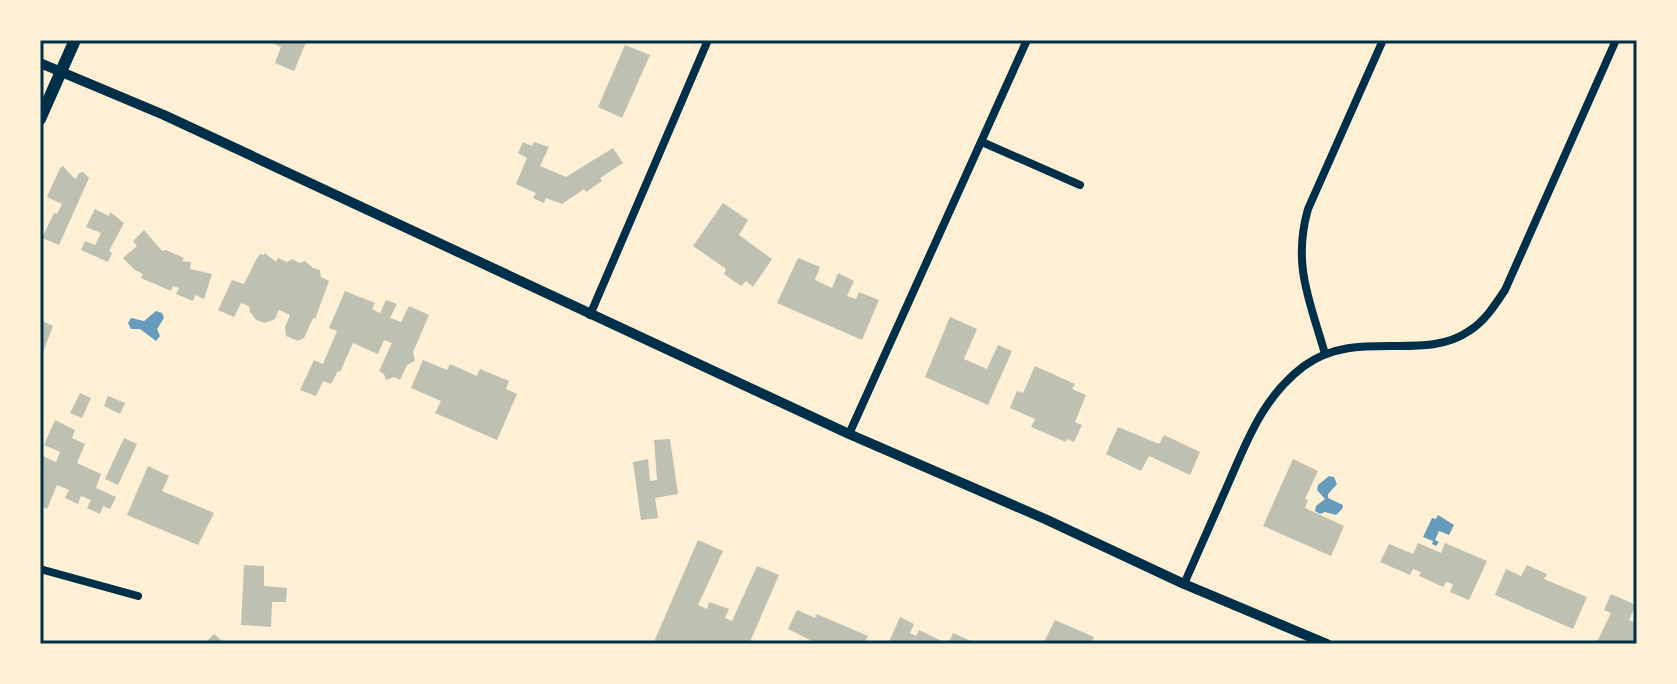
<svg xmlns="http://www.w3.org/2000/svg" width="1677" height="684" viewBox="0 0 1677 684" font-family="Jost,sans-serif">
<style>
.water{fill:#669bbc}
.building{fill:#bec0b2}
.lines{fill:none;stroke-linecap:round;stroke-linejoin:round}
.minor{stroke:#003049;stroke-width:8}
.tertiary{stroke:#003049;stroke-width:10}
.primary{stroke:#003049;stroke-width:12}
.neatline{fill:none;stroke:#003049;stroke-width:3}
</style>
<rect width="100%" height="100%" fill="#fdf0d5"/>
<g class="water">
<path d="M156 311 162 313 164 318 157 329 160 336 156 341 140 329H131L128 323 131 318 144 321Z"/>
<path d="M1329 476 1334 477 1337 484 1328 494V498L1343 505 1342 509 1336 515 1325 512 1320 514 1315 511 1316 506 1325 499 1317 490 1318 485Z"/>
<path d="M1438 515 1454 525 1449 535 1439 531 1435 540 1439 542 1436 546 1432 544 1433 541 1423 537 1432 518 1436 519Z"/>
</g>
<g class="building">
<path d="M265 40H307L294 71 275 63 281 47Z"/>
<path d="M625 45 650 55 622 118 598 107Z"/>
<path d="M523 142 532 146 534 142 549 147 540 166 566 177 613 148 623 163 600 178 602 181 586 192 584 189 562 204 546 198 544 203 533 198 536 193 516 184 527 158 518 153Z"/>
<path d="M63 166 73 177 76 179 79 173 83 172 89 178 59 245 42 238 54 213 57 214 62 204 47 197 60 168Z"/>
<path d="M723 203 748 220 739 235 772 259 753 287 746 281 741 286 724 274 726 269 693 246Z"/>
<path d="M95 209 109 216 110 212 124 223 109 251 112 253 108 262 81 250 85 241 95 245 101 233 86 227Z"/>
<path d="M144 230 162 251 166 250 184 258 182 261 191 262 190 269 212 274 204 299 195 295 193 301 176 294 179 288 173 286 171 291 141 278 143 274 135 270 123 258 137 246 133 241Z"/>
<path d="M265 253 276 262 278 258 287 262 293 259 299 263 305 261 313 268 320 270 321 277 329 281 315 319 313 318 304 338 298 341 286 336 285 327 290 315 279 310 275 319 265 323 256 320 250 312 249 306 241 303 234 317 218 310 232 280 244 284 256 260 260 254 264 255Z"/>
<path d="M798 258 820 267 815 280 832 288 838 273 854 281 847 296 856 299 859 292 879 300 862 340 777 303Z"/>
<path d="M345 291 375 303 372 309 380 313 386 300 397 304 390 318 401 322 409 306 429 315 413 352 415 361 407 365 400 380 394 377 386 380 384 374 379 371 392 343 384 340 378 354 353 343 340 372 338 371 331 384 323 381 316 396 300 390 314 360 323 364 337 331 329 328Z"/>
<path d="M950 317 977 329 964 359 987 369 998 345 1012 351 988 405 925 377Z"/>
<path d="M40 320 53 326 40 360Z"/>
<path d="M423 360 447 370 450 364 477 376 480 369 509 381 506 389 517 394 497 440 435 413 441 401 411 388Z"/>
<path d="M1035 366 1075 384 1072 389 1086 395 1075 422 1082 425 1074 442 1067 439 1066 442 1031 427 1035 419 1010 408 1017 391 1023 393Z"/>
<path d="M80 393 91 398 82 418 70 413Z"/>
<path d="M108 396 125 403 120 414 104 406Z"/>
<path d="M55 420 75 430 72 438 85 444 77 463 101 474 96 488 116 497 110 509 103 506 100 514 87 508 91 500 81 496 78 504 65 498 69 490 57 485 47 509 40 506V485L44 476 40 475V455L56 462 60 452 44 445Z"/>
<path d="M1118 427 1159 444 1164 435 1200 452 1190 475 1149 456 1141 471 1106 454Z"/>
<path d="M124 438 137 444 118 485 105 479Z"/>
<path d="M670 439 678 494 655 498 658 518 641 520 633 462 648 459 650 481 657 480 654 440Z"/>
<path d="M1293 459 1318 471 1305 499 1308 500 1305 508 1344 526 1331 556 1263 526Z"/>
<path d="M148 466 169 476 162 491 214 513 198 545 127 515Z"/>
<path d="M698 540 723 551 698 605 707 609 709 602 729 609 725 618 732 621 757 566 779 575 749 644H696L688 640 686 644H653Z"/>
<path d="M1418 543 1441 553 1445 543 1487 561 1469 600 1450 592 1453 584 1446 582 1443 587 1419 576 1421 572 1413 569 1410 575 1380 562 1389 544 1413 554Z"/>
<path d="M244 565 264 566V586L287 588 286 602H272L271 627 241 625Z"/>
<path d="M1527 565 1547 574 1544 579 1587 597 1573 629 1495 595 1506 569 1521 576Z"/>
<path d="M1611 594 1636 605 1629 620 1637 624V644H1596L1611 613 1604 610Z"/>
<path d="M797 610 815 618 817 614 868 636 864 644H818L788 629Z"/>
<path d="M900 617 914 624 910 633 916 636 919 630 948 644 953 633 971 641 970 644H888Z"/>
<path d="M1055 620 1094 637 1091 644H1043Z"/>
<path d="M214 634 226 644H204Z"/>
</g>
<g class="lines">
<g class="minor">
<path d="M982 142 1080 185"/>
<path d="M590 315 708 40"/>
<path d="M1325 354C1310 301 1292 265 1308 209L1383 40"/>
<path d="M849 434 1027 40"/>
<path d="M40 569 138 596"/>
<path d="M1184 584C1199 550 1214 516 1229 482 1248 438 1264 396 1304 366 1357 327 1423 363 1469 331 1485 321 1495 305 1505 290L1616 40"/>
</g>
<path class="tertiary" d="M40 63 164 115 849 434 1045 519 1184 584 1327 644"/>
<path class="primary" d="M40 119 75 40"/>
</g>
<rect width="1677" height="684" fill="none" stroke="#fdf0d5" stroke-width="84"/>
<rect x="42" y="42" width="1593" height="600" class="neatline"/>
</svg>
